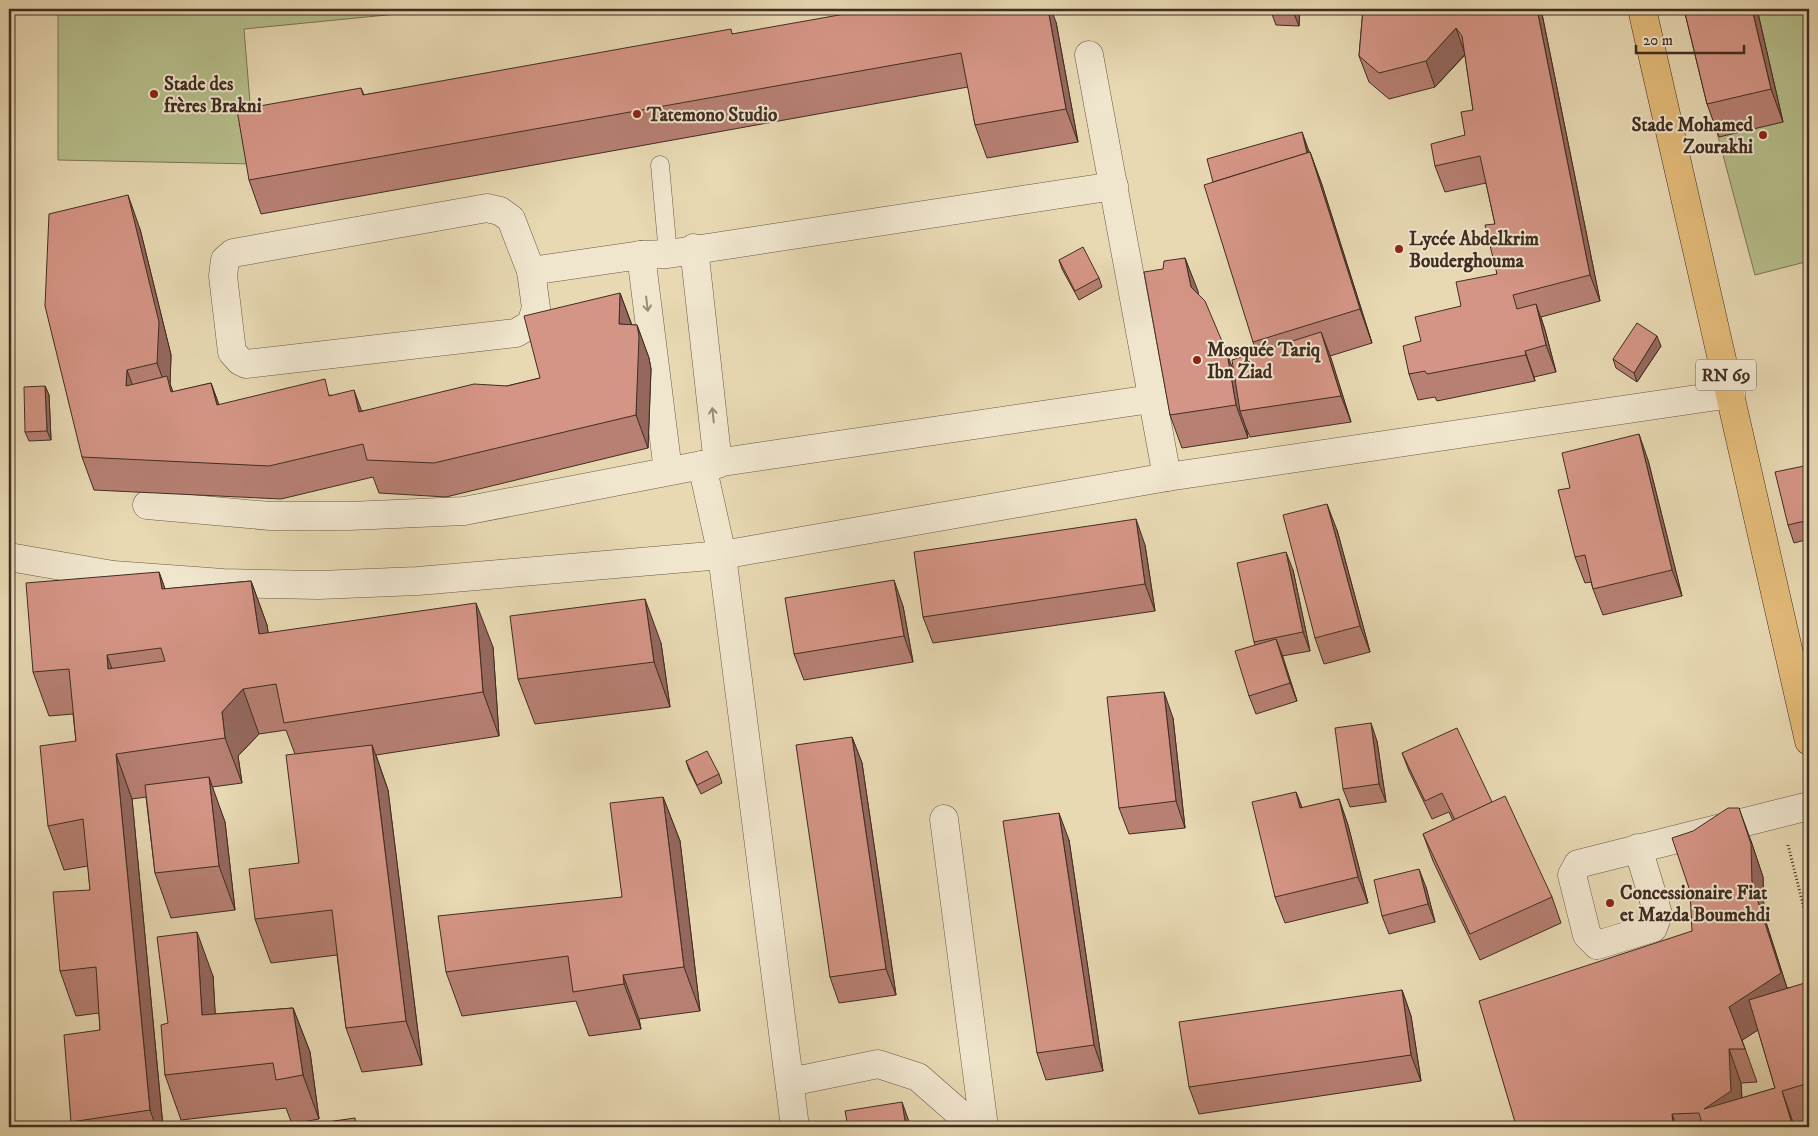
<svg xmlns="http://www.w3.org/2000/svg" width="1818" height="1136" viewBox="0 0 1818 1136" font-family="'IM FELL DW Pica',serif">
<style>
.grass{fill:#b6bf8c;stroke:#7b7657}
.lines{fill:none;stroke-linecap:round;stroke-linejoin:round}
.lane-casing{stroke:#6a5846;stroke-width:19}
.street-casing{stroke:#6a5846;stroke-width:29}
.primary-casing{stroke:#402d22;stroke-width:29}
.path{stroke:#402d22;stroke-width:3;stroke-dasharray:1 2.5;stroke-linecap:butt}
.lane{stroke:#f0e6ce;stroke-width:18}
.street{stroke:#f0e6ce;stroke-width:28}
.primary{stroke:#e4bc7a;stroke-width:28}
.wall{fill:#b78073;stroke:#402d22;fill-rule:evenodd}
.shaded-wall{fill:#95685e;stroke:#402d22}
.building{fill:#d59586;stroke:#402d22;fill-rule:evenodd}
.oneway{stroke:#988a78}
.poi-dot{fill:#8f2418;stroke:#f0e6ce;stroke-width:2}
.labels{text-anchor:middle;stroke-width:4;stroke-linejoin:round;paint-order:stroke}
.shield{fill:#f0e6ce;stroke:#756456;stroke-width:1}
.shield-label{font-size:18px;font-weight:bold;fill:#402d22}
.poi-label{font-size:19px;font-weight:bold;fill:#402d22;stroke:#f0e6ce;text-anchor:start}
</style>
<rect width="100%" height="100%" fill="#e8d9b3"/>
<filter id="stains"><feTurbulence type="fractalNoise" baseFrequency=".004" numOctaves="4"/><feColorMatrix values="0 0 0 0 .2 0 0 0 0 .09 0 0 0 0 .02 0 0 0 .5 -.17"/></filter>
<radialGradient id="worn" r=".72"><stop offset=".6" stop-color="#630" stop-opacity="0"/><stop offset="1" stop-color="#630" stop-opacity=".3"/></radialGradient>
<g class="grass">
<path d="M58 9H448L244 29 255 164 58 160Z"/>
<path d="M1684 9H1809V261L1755 275Z"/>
</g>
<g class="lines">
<g class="lane-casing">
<path id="lane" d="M660 165 668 254"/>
</g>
<g class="street-casing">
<g id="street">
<path d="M1089 55 1167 477"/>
<path d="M487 208 500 211 511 219 531 271 536 308 531 324 516 333 246 364 240 361 232 352 223 276 225 260 233 253Z"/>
<path d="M694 248 718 464"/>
<path d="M641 255 668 471"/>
<path d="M531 271 641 255 668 254 1114 186"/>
<path d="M702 465 722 555 795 1127"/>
<path d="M147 505 270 516H350L464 511 702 465 1151 399"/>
<path d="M9 557 113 575 223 583 319 585 418 581 722 555 1167 477 1731 394"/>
<path d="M944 819 984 1127"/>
<path d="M1638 848 1658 914 1653 928 1597 945 1587 935 1572 875 1578 864 1809 806"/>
<path d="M790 1082 878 1064 918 1077 975 1127"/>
</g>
</g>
<g class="primary-casing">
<path id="primary" d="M1642 9 1809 741"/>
</g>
<path class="path" d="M1788 845 1809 928"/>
<use href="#lane" class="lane"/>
<use href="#street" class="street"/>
<use href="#primary" class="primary"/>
</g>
<g class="wall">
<path d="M905 9 906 13 1056 22 1078 142 987 158 975 125 968 87 261 214 249 180 361 88 364 95 733 34Z"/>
<path d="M1270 9H1300L1299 26 1276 25Z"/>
<path d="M1363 9H1541L1600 301 1541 317 1545 330 1556 372 1534 377 1535 381 1437 401 1435 397 1418 400 1409 374 1421 341 1497 274 1495 224 1486 183 1445 192 1435 166 1465 135 1473 110 1465 55 1435 87 1389 99 1369 82 1359 56Z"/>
<path d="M1684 9H1757L1783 122 1719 137 1707 104Z"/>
<path d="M1309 152H1310L1322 185 1372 343 1330 356 1351 422 1250 437 1246 428 1248 438 1182 448 1170 415 1163 269 1185 258 1198 294 1233 369 1257 352 1253 342Z"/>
<path d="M140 229 171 355 170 384 173 392 211 383 219 405 331 395 362 411 507 386 540 378 620 293 632 325H637L649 358 651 369 648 448 446 497 379 493 373 477 281 499 94 490 82 457Z"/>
<path d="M1059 260 1099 278 1102 287 1079 300 1062 269Z"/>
<path d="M1661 346 1637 382 1616 368 1613 359Z"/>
<path d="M45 386 49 395 51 440 29 441 25 432Z"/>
<path d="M1648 460 1682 596 1603 615 1593 589 1591 582 1585 583 1575 557Z"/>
<path d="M1809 465V539L1794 543 1788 525Z"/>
<path d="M1337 530 1370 652 1324 664 1315 638Z"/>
<path d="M1145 545 1155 611 933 643 923 617Z"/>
<path d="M1293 570 1310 651 1282 656 1297 701 1256 714 1249 696 1255 645 1254 642Z"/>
<path d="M159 572 165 589 251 581 267 625 268 633 493 647 499 736 376 755 388 790 422 1065 362 1072 346 1028 337 955 271 963 255 919 299 863 295 754 286 730 259 734 238 756 242 783 212 787 225 822 235 910 171 918 155 873 146 797 132 799 163 1127H73L71 1122 100 1030 99 1013 76 1016 60 971 90 890 88 866 64 870 48 826 76 741 73 714 49 716 33 672Z"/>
<path d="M903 606 913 662 804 680 794 654Z"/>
<path d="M661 643 670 707 535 724 518 679Z"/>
<path d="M1173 718 1185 828 1129 834 1119 808Z"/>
<path d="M852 737 862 763 896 995 839 1003 830 977Z"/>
<path d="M1377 741 1386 802 1350 807 1343 789Z"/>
<path d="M1402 753 1492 802 1552 897 1561 923 1480 960 1433 861 1423 834 1453 821 1449 812 1432 819 1409 771Z"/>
<path d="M686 761 719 774 722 783 701 794 689 770Z"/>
<path d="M1296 792 1302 808 1339 799 1348 825 1368 903 1285 923 1275 897Z"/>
<path d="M663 797 680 841 700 1011 639 1019 641 1029 589 1036 576 1001 462 1016 446 972 622 897Z"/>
<path d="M1069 840 1103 1071 1046 1080 1037 1053Z"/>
<path d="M1751 841 1763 877 1764 916 1787 988 1809 986V1120L1794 1125 1795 1127H1517L1515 1122 1692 931ZM1758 1030 1775 1088 1742 1098 1741 1083 1757 1082 1742 1040Z"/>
<path d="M1426 887 1435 922 1389 934 1382 916Z"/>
<path d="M213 976 215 1014 293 1008 310 1052 319 1119 292 1124 286 1108 181 1120 165 1075 168 1023Z"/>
<path d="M1402 990 1411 1016 1421 1081 1199 1114 1189 1087Z"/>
</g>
<g class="shaded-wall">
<path d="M1048 9H1051L1056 22 1078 142 1066 109Z"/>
<path d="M1292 9H1300L1299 26Z"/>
<path d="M1537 9H1541L1600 301 1590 275Z"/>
<path d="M1752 9H1757L1783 122 1771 89Z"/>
<path d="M1456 28 1465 54 1435 87 1426 61Z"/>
<path d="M1302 132 1309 151 1318 187 1312 168Z"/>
<path d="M1310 152 1322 185 1372 343 1360 309Z"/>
<path d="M128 195 140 229 171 355 170 384 179 409 169 396 157 363Z"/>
<path d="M1185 258 1198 291 1203 321 1191 287Z"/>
<path d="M620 293 632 326 619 324Z"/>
<path d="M1536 304 1545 330 1556 372 1546 345Z"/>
<path d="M637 325 649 358 651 369 648 448 636 415Z"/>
<path d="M1321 332 1331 358 1351 422 1341 396Z"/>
<path d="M1657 336 1661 346 1637 382 1634 373Z"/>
<path d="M1525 351 1534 377 1535 381 1526 355Z"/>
<path d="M1227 353 1239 386 1240 411 1246 428 1248 438 1236 405Z"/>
<path d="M127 370 139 403 126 386Z"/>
<path d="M211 383 223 416 217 405Z"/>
<path d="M45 386 49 395 51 440 47 431Z"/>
<path d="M354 390 366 423 359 412Z"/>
<path d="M1639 434 1648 460 1682 596 1672 570Z"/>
<path d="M1327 504 1337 530 1370 652 1360 626Z"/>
<path d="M1136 519 1145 545 1155 611 1145 584Z"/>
<path d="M1286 552 1293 570 1310 651 1303 632Z"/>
<path d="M159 572 175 616 162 589Z"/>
<path d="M894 580 903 606 913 662 904 636Z"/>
<path d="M251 581 267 625 276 678 259 634Z"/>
<path d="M645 599 661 643 670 707 654 662Z"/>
<path d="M476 603 493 647 499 736 483 692Z"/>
<path d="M1276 639 1283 657 1297 701 1290 683Z"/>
<path d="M107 655 123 699 108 669Z"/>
<path d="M243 689 259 734 238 756 242 783 225 738 222 712Z"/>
<path d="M1164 692 1173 718 1185 828 1176 801Z"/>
<path d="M1371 723 1377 741 1386 802 1379 784Z"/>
<path d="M852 737 862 763 896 995 886 969Z"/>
<path d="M372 745 388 790 422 1065 406 1021Z"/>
<path d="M116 754 132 799 163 1127H156L150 1110Z"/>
<path d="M209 777 225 822 235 910 219 866Z"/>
<path d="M1296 792 1306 818 1300 808Z"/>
<path d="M663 797 680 841 700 1011 684 967Z"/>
<path d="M1339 799 1348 825 1368 903 1358 877Z"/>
<path d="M1739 808 1751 841 1763 877 1764 916 1793 1007 1741 1041 1729 1007Z"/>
<path d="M1059 813 1069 840 1103 1071 1094 1045Z"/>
<path d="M1419 869 1426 887 1435 922 1428 904Z"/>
<path d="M197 932 213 976 218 1059 202 1015Z"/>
<path d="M623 975 639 1019 641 1029 624 984Z"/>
<path d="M1402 990 1411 1016 1421 1081 1411 1055Z"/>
<path d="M293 1008 310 1052 319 1119 303 1075Z"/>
<path d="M1729 1049 1741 1083 1743 1124 1704 1109Z"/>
<path d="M1782 1091 1794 1125 1795 1127H1793Z"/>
<path d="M902 1102 911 1127H906Z"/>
<path d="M1672 1114 1677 1127H1673Z"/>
</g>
<g class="building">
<path d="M873 9H904L905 13 929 9H1048L1066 109 975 125 961 53 249 180 237 110 361 88 363 95 731 29 732 34Z"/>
<path d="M1363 9H1537L1590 275 1513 295 1517 309 1536 304 1546 345 1525 351 1526 355 1427 374 1425 371 1409 374 1403 346 1421 341 1415 317 1461 306 1456 282 1497 274 1485 225 1495 224 1480 156 1435 166 1431 144 1465 135 1461 112 1473 110 1462 36 1456 28 1426 61 1379 73 1359 56Z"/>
<path d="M1684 9H1752L1771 89 1707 104Z"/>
<path d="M1302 132 1307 153 1213 182 1207 159Z"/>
<path d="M1310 152 1360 309 1253 342 1204 185Z"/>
<path d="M128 195 159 322 157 363 127 370 126 386 167 376 171 392 211 383 217 405 325 379 329 396 354 390 359 412 474 384 507 386 540 378 524 316 620 293 619 324 637 325 639 336 636 415 434 463 367 460 363 444 269 466 82 457 45 306 49 214Z"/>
<path d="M1083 247 1099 278 1075 291 1059 260Z"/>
<path d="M1185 258 1191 287 1205 301 1227 353 1236 405 1170 415 1144 272 1163 269 1164 261Z"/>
<path d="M1637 323 1657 336 1634 373 1613 359Z"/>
<path d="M1321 332 1341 396 1240 411 1232 360Z"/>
<path d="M45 386 47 431 25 432 24 387Z"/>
<path d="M1639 434 1672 570 1593 589 1585 555 1575 557 1558 490 1570 488 1562 453Z"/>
<path d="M1809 465V520L1788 525 1775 472Z"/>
<path d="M1327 504 1360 626 1315 638 1283 515Z"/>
<path d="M1136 519 1145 584 923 617 914 552Z"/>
<path d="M1286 552 1303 632 1254 642 1237 563Z"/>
<path d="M159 572 162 589 251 581 259 634 476 603 483 692 284 723 276 684 243 689 222 712 225 738 116 754 150 1110 71 1122 64 1035 100 1030 96 967 60 971 53 892 90 890 83 819 48 826 40 746 76 741 69 669 33 672 26 583ZM161 648 165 661 108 669 107 655Z"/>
<path d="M894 580 904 636 794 654 785 598Z"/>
<path d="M645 599 654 662 518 679 510 616Z"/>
<path d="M1276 639 1290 683 1249 696 1235 651Z"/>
<path d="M1164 692 1176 801 1119 808 1107 697Z"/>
<path d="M1371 723 1379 784 1343 789 1335 728Z"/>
<path d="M1457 728 1492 802 1455 820 1442 793 1425 801 1402 753Z"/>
<path d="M852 737 886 969 830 977 796 745Z"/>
<path d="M372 745 406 1021 346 1028 332 910 255 919 249 869 299 863 286 755Z"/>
<path d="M707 751 719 774 697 785 686 761Z"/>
<path d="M209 777 219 866 155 873 145 785Z"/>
<path d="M1296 792 1300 808 1339 799 1358 877 1275 897 1252 802Z"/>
<path d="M1505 796 1552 897 1470 934 1423 834Z"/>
<path d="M663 797 684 967 623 975 624 984 573 992 568 956 446 972 438 916 622 897 610 803Z"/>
<path d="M1728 808H1739L1751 844 1752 883 1781 973 1729 1007 1745 1049H1729L1731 1091 1704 1109 1775 1088 1749 1000 1808 982 1809 987V1083L1782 1091 1793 1127H1703L1699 1113 1672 1114 1673 1127H1518L1515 1122 1479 1001 1692 931 1690 891 1672 838 1693 831Z"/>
<path d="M1059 813 1094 1045 1037 1053 1003 821Z"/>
<path d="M1419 869 1428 904 1382 916 1374 880Z"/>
<path d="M197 932 202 1015 293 1008 303 1075 276 1080 273 1063 165 1075 161 1025 168 1023 157 937Z"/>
<path d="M1402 990 1411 1055 1189 1087 1179 1022Z"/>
<path d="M902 1102 906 1127H848L845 1111Z"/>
<path d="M355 1118 356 1127H292Z"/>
</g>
<defs><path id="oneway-shaft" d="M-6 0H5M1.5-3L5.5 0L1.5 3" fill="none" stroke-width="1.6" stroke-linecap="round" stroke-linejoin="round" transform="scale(1.25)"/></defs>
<g class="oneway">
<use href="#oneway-shaft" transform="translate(647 304) rotate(83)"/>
<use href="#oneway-shaft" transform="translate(713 415) rotate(-96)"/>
</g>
<g class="poi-dot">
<circle cx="154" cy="94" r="5"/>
<circle cx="637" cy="114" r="5"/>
<circle cx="1763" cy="135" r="5"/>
<circle cx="1399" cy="249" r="5"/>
<circle cx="1197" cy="360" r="5"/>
<circle cx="1610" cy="903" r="5"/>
</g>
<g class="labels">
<rect class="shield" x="1696" y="359.5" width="60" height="31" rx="4"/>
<g class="shield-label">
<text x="1726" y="381">RN 69</text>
</g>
<g class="poi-label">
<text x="164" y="90">Stade des<tspan x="164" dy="22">frères Brakni</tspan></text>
<text x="647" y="121">Tatemono Studio</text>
<text x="1753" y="131" text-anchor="end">Stade Mohamed<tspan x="1753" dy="22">Zourakhi</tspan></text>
<text x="1409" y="245">Lycée Abdelkrim<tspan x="1409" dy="22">Bouderghouma</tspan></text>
<text x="1207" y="356">Mosquée Tariq<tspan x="1207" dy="22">Ibn Ziad</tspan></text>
<text x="1620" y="899">Concessionaire Fiat<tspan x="1620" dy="22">et Mazda Boumehdi</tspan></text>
</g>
</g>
<rect width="1818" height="1136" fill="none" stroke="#e8d9b3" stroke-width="30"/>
<rect x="10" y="10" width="1798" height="1116" fill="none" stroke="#402d22" stroke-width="2.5"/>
<rect x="15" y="15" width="1788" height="1106" fill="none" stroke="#402d22"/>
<path d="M1636 45v8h108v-8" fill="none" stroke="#402d22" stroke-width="2.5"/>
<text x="1643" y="45" font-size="15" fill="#402d22" stroke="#f0e6ce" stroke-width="4" paint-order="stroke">20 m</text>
<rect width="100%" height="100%" filter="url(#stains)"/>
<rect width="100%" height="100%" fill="url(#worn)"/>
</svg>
